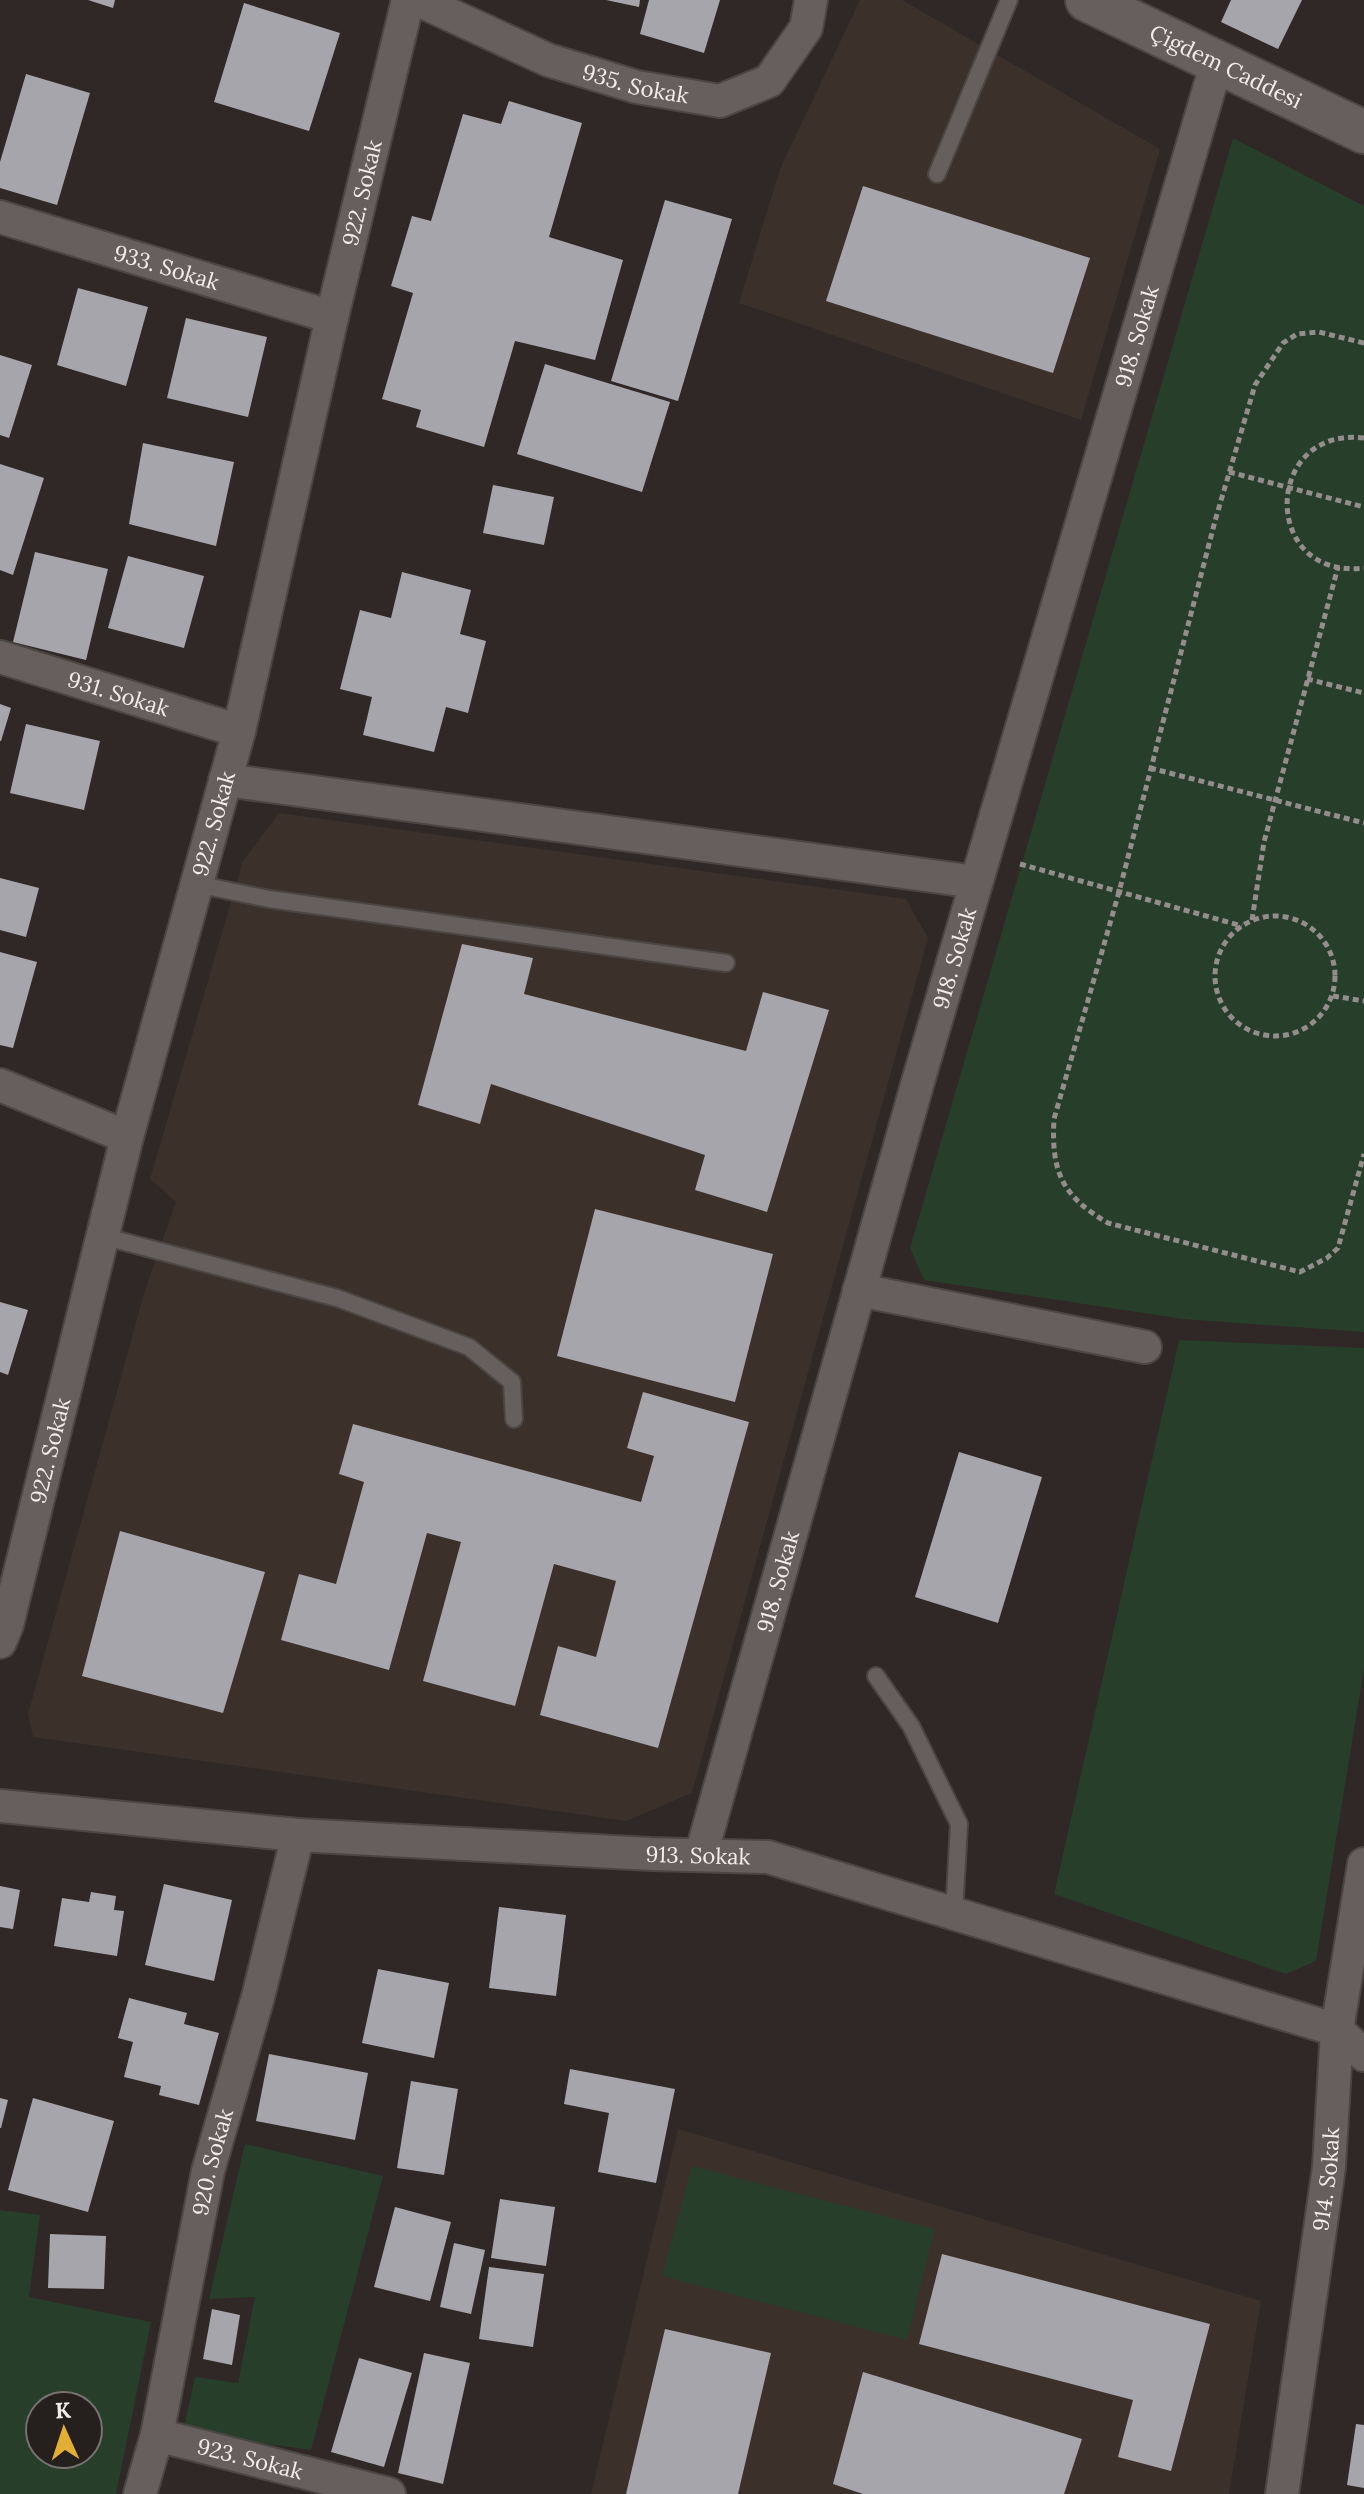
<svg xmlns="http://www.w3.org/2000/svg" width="1364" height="2494" viewBox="0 0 1364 2494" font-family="Lora,serif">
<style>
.built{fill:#3c302b}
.green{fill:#273e2b;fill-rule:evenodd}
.building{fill:#a7a5ac}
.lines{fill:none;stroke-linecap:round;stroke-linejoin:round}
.service-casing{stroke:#4b4644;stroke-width:20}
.minor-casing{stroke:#4b4644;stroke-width:36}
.tertiary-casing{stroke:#4b4644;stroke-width:46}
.path{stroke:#938d8b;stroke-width:5;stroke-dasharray:6 4;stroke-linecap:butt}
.service{stroke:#665f5d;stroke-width:16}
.minor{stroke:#665f5d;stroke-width:32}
.tertiary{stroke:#665f5d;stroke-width:42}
.labels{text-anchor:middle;stroke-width:8;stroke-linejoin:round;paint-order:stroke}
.street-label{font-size:22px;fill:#f1eceb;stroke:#251f1d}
</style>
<rect width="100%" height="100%" fill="#2f2826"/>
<g class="built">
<path d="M860 0H902L1160 149 1081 420 739 303 780 169Z"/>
<path d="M279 813 906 899 928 938 692 1793 626 1821 33 1737 28 1714 145 1290 176 1202 150 1179 243 861Z"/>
<path d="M678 2129 1261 2301 1229 2494H591Z"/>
</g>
<g class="green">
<path d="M1233 138 1364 206V1332L1183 1319 924 1280 910 1248Z"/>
<path d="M1179 1340 1364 1348V1669L1316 1961 1286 1974 1054 1894Z"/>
<path d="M245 2144 383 2176 311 2450 183 2432 195 2377 238 2383 255 2297 209 2299Z"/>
<path d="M692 2166 935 2229 907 2340 662 2276Z"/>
<path d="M0 2210 40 2215 29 2297 151 2322 116 2494H0ZM40 2406H88V2454H40Z"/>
</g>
<g class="building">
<path d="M88 0H115L113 8Z"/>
<path d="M606 0H640L639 7Z"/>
<path d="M649 0H720L704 53 640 34Z"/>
<path d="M1231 0H1302L1278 49 1221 22Z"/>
<path d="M244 3 340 33 309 131 214 102Z"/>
<path d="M26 74 90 93 57 205 0 188V162Z"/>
<path d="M509 101 582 123 549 237 623 260 595 360 515 341 484 447 416 427 421 410 382 399 413 293 391 286 412 216 431 221 463 114 501 124Z"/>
<path d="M863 186 1090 258 1053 373 826 301Z"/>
<path d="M665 200 732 219 678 401 611 381Z"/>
<path d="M78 288 148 307 126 386 57 365Z"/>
<path d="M186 318 267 337 248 417 167 398Z"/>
<path d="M0 355 32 365 9 438 0 435Z"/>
<path d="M545 364 670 402 642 492 517 454Z"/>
<path d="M143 443 234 462 216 546 129 524Z"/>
<path d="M0 464 44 478 13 575 0 570Z"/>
<path d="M493 485 554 497 544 545 483 533Z"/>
<path d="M35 552 108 569 86 660 13 642Z"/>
<path d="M128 556 204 576 184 648 108 628Z"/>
<path d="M402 572 471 590 460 634 486 641 468 713 446 707 434 752 363 735 372 697 340 689 360 610 391 618Z"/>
<path d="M0 704 11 708 1 741H0Z"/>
<path d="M26 724 100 741 84 810 10 793Z"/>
<path d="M0 878 39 888 26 937 0 930Z"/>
<path d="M462 944 533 958 524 994 746 1051 763 992 829 1010 767 1212 695 1190 705 1155 491 1084 480 1124 418 1105Z"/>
<path d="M0 952 37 962 13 1048 0 1045Z"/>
<path d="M595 1209 773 1254 735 1402 557 1356Z"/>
<path d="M0 1302 28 1310 8 1375 0 1372Z"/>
<path d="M643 1392 749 1422 658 1748 540 1715 558 1646 596 1657 616 1581 554 1564 515 1706 423 1681 461 1542 427 1533 389 1670 281 1640 299 1574 336 1584 364 1482 339 1474 353 1424 641 1502 654 1456 627 1448Z"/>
<path d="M959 1452 1042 1477 998 1623 915 1597Z"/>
<path d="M120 1531 265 1572 223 1713 82 1676Z"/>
<path d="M164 1884 232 1900 214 1981 145 1965Z"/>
<path d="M0 1886 20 1890 13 1929 0 1927Z"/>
<path d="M91 1892 116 1896 114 1910 124 1911 117 1956 54 1946 62 1898 89 1902Z"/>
<path d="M499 1907 566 1915 556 1996 489 1988Z"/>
<path d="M378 1969 449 1983 434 2058 362 2043Z"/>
<path d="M129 1998 187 2013 184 2024 219 2033 199 2105 159 2095 161 2086 124 2077 133 2042 118 2038Z"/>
<path d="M269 2054 368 2073 355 2140 256 2121Z"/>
<path d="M570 2069 675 2089 656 2183 598 2172 609 2113 564 2104Z"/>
<path d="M411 2081 458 2089 444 2175 397 2168Z"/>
<path d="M0 2098 8 2100 1 2128H0Z"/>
<path d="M33 2098 114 2121 88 2212 8 2190Z"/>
<path d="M500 2199 555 2207 546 2266 491 2258Z"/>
<path d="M395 2207 451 2222 430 2301 374 2287Z"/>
<path d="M50 2234 106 2236 104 2289 48 2288Z"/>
<path d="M454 2243 485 2250 471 2314 440 2307Z"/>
<path d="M942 2254 1210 2324 1171 2471 1118 2457 1133 2400 919 2344Z"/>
<path d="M489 2267 544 2274 533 2347 479 2339Z"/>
<path d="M212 2309 240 2315 232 2365 203 2359Z"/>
<path d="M665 2329 771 2353 738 2494H626Z"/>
<path d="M424 2353 470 2363 443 2484 398 2473Z"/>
<path d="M359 2358 412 2373 384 2467 331 2452Z"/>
<path d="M863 2372 1082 2439 1064 2494H863L833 2484Z"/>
<path d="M1356 2424 1364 2425V2488L1347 2485Z"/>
</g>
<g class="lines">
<g class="service-casing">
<g id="service">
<path d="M937 174 1009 0"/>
<path d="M196 884 269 899 726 963"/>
<path d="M102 1236 337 1298 469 1347 512 1382 514 1419"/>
<path d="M876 1676 911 1726 959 1824 954 1914"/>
</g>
</g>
<g class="minor-casing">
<g id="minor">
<path id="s1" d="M418 0 548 60 637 87 720 101 769 81 806 28 811 0"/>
<path id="s2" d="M0 217 332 317"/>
<path id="s3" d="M0 657 239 731"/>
<path d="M225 780 976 882"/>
<path d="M0 1085 127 1137"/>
<path d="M859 1290 1145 1347"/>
<path id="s4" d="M0 1642 7 1625 127 1137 239 731 332 317 408 0"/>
<path id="s5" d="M0 1806 298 1835 651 1854 768 1857 1337 2030 1364 2055"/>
<path id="s6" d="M701 1855 917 1085 1217 62"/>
<path id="s7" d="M157 2435 389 2494"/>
<path id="s8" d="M140 2494 157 2435 208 2171 258 1997 298 1835"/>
<path id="s9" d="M1282 2494 1329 2167 1337 2030 1364 1864"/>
</g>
</g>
<g class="tertiary-casing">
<g id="tertiary">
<path id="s10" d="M1087 0 1364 132"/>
</g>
</g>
<g class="path">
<path d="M1364 343 1319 332 1297 334 1283 343 1255 385 1215 521 1119 892 1054 1119C1051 1172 1062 1196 1108 1223L1300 1272 1327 1258 1338 1248 1364 1154"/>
<path d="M1364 438C1263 426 1260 580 1364 568"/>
<path d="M1229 472 1364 507"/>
<path d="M1307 679 1364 693"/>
<path d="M1150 768 1364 823"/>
<path d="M1020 864 1242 926"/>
<circle cx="1275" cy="976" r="60"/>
<path d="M1252 920 1264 842 1338 567"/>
<path d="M1333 996 1364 1001"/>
</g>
<use href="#service" class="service"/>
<use href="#minor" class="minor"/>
<use href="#tertiary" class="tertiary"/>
</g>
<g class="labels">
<g class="street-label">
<text dy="8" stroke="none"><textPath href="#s10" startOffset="154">Çigdem Caddesi</textPath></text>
<text dy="8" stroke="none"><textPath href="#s1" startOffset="234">935. Sokak</textPath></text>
<text dy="8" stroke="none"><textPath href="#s4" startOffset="1494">922. Sokak</textPath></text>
<text dy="8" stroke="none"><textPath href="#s2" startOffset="174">933. Sokak</textPath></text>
<text dy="8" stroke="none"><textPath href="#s6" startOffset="1580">918. Sokak</textPath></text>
<text dy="8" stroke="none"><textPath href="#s3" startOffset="124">931. Sokak</textPath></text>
<text dy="8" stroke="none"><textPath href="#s4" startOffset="846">922. Sokak</textPath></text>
<text dy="8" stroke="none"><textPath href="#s6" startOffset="932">918. Sokak</textPath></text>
<text dy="8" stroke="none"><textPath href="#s4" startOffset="198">922. Sokak</textPath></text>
<text dy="8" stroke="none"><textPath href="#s6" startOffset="284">918. Sokak</textPath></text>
<text dy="8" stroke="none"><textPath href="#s5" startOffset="700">913. Sokak</textPath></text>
<text dy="8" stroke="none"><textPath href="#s8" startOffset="340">920. Sokak</textPath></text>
<text dy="8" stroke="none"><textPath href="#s9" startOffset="318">914. Sokak</textPath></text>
<text dy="8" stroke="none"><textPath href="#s7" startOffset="96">923. Sokak</textPath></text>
</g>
</g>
<g transform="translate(64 2430) rotate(357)"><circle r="38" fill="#251f1d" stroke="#77716f" stroke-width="2"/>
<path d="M0-6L14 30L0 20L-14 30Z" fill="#e2ae34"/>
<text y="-12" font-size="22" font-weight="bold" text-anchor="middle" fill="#f1eceb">K</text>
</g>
</svg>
